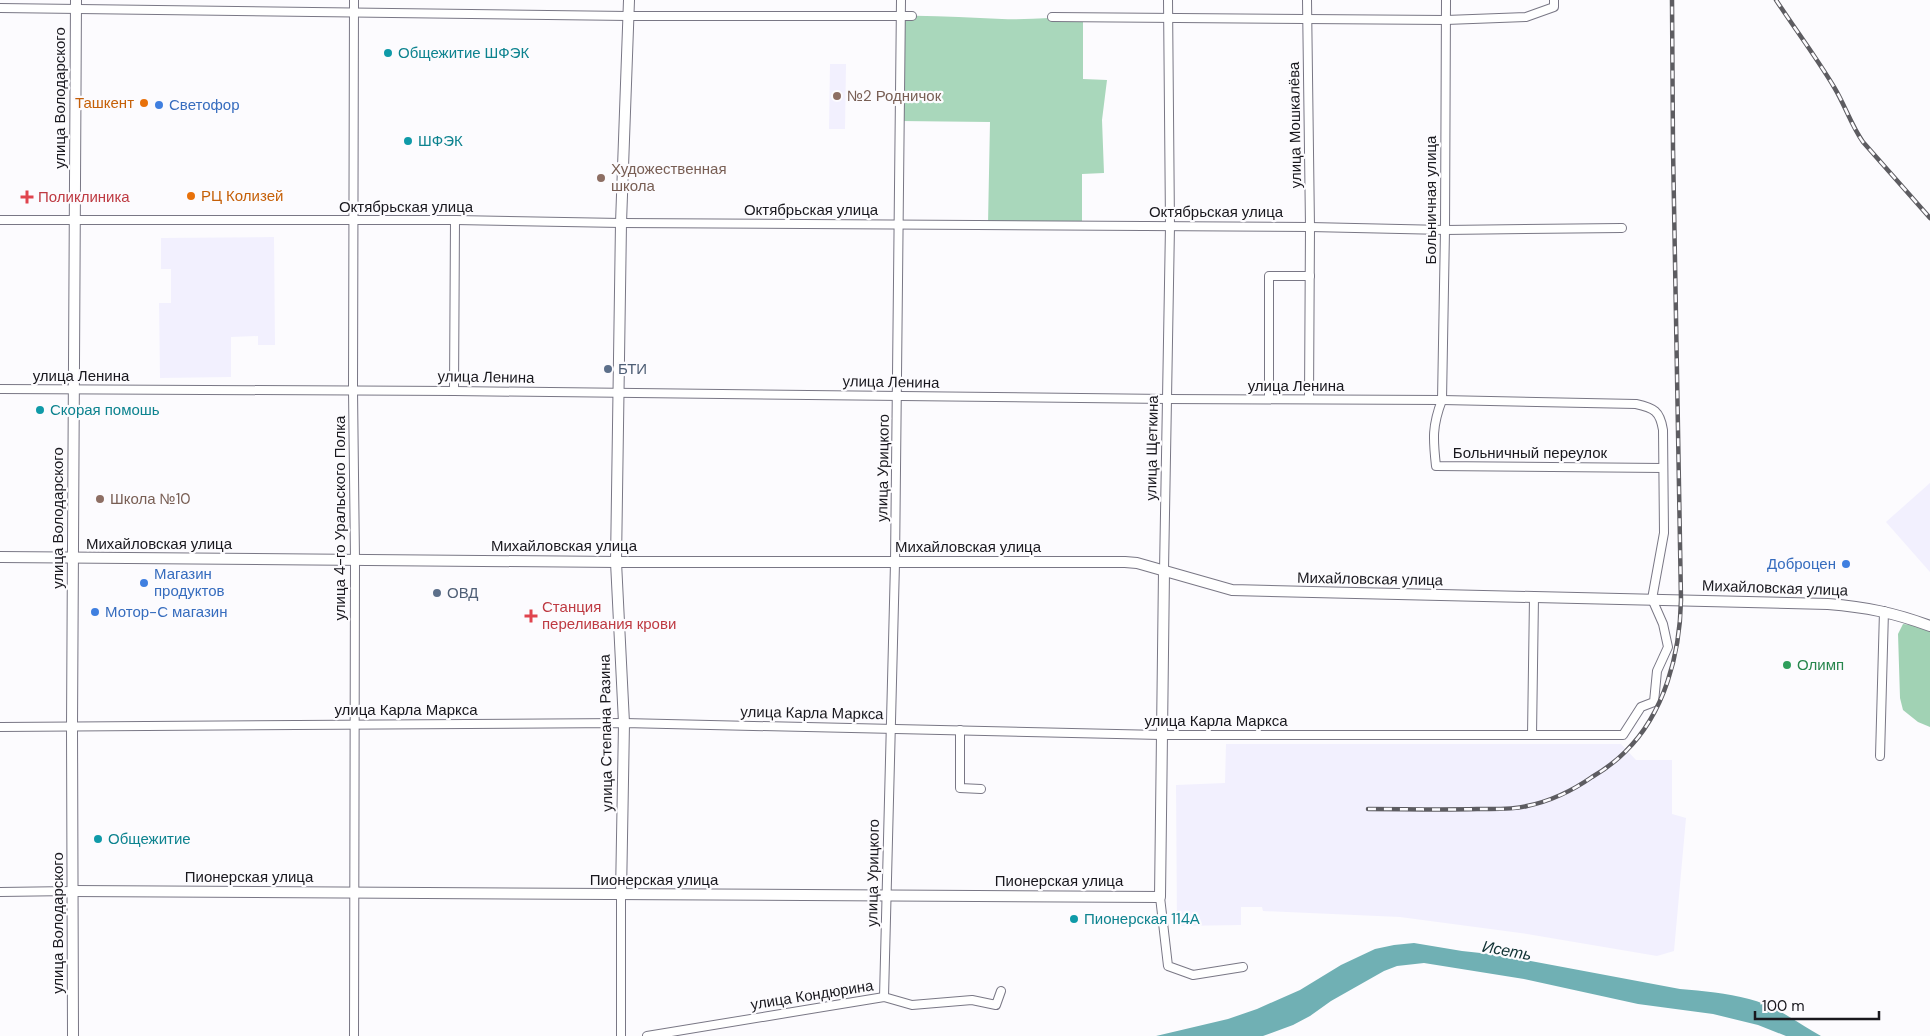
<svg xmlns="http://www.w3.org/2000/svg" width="1930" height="1036" viewBox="0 0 1930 1036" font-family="'DM Sans',sans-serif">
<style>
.built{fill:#f2f0fe}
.green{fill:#a9d7bb}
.forest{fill:#a1d2b4}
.water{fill:#70b0b4}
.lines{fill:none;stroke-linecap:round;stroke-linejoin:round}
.minor-casing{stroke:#797785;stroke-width:10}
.major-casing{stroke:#797785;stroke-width:12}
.minor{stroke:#fff;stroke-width:8}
.major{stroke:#fff;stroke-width:10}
.rail-casing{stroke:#5d5c61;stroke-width:4.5}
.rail{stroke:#fcfbfe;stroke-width:2.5;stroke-dasharray:8;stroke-linecap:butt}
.culture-dot{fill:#0f9aa8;stroke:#fcfbfe;stroke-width:2}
.education-dot{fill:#8d6e63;stroke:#fcfbfe;stroke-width:2}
.food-dot{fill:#e8710a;stroke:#fcfbfe;stroke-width:2}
.shop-dot{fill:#3f7fe0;stroke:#fcfbfe;stroke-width:2}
.health-dot{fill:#e0444e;stroke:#fcfbfe;stroke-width:2}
.service-dot{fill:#5c6f8a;stroke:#fcfbfe;stroke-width:2}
.leisure-dot{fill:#2e9e5b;stroke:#fcfbfe;stroke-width:2}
.labels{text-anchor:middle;stroke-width:4.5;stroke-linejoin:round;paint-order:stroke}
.culture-label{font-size:15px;fill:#0d838f;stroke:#fcfbfe;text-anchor:start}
.education-label{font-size:15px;fill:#785e54;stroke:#fcfbfe;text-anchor:start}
.street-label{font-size:15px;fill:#19181e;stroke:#fcfbfe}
.food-label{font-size:15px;fill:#c56008;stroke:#fcfbfe;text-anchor:end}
.shop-label{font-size:15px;fill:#366cbe;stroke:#fcfbfe;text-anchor:start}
.health-label{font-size:15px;fill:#be3a42;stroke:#fcfbfe;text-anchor:start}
.service-label{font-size:15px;fill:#4e5e75;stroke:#fcfbfe;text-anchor:start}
.leisure-label{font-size:15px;fill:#27864d;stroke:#fcfbfe;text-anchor:start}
.water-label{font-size:16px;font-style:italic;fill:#113234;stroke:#fcfbfe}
</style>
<rect width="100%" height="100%" fill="#fcfbfe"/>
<g class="built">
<path d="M830 64H846L845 129H829Z"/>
<path d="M274 237 275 345H258V336L231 337V377L160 378 159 303H171V269H161V238Z"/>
<path d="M1930 483V572L1886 522Z"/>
<path d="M1226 744H1621L1636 760H1672V814L1686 818 1674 951 1657 956 1527 934 1400 917 1263 911 1262 907H1241V925L1177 926 1176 785 1225 783Z"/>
</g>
<path class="green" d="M901 16C935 15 968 18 1002 19 1029 20 1056 17 1083 17V79L1107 80 1102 120 1104 173 1082 174V225L988 224 990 122 900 121Z"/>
<path class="forest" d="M1903 624 1912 625 1930 631V727L1918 722 1903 710 1900 698 1898 634Z"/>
<path class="water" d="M1414 943 1462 951 1499 955 1680 989C1703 991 1727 993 1749 999 1774 1005 1798 1023 1821 1036H1786L1758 1025 1713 1014 1638 1004 1524 979 1424 963 1397 966 1384 971 1331 1001 1310 1016 1293 1025 1263 1036H1156L1228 1019 1257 1009 1300 990 1341 965 1375 949 1394 945Z"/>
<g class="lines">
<g class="minor-casing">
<g id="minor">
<path d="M1307 0 1310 227 1309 399"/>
<path d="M1446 0 1445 230 1442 400C1432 426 1433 439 1436 466L1663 468"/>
<path d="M0 8 628 16H912"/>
<path d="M1052 17 1446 20 1526 17 1554 7V0"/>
<path d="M0 220H455L621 223 1310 227 1445 230 1622 228"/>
<path d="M0 389 454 391 1168 399 1442 400 1636 404C1654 408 1660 411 1663 430L1664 533 1652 599 1663 624 1668 647 1657 671 1654 702 1641 707 1623 735H1161L624 723 0 727"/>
<path d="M454 391 455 220"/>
<path d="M1269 399V276H1310"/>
<path d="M1164 571 1170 226 1168 0"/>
<path d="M960 730V788L981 789"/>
<path d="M1532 735 1534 597"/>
<path d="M1880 756 1884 611"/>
<path d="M0 892 72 891"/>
<path d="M1160 897 1168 966 1193 975 1243 967"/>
<path d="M884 997 895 563 901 0"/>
<path d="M354 1036 355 560 353 390 354 0"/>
<path d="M621 1036V895"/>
<path d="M647 1036 884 997 912 1005 972 1000 996 1005 1001 991"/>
</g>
</g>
<g class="major-casing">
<g id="major">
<path d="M0 557 616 562H1125L1137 563 1232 590 1828 604C1866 607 1895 613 1930 626"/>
<path d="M72 891 1160 897 1164 571"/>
<path d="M621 895 624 723 616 562 621 223 629 0"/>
<path d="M73 1036 72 727 76 0"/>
</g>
</g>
<use href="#minor" class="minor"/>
<use href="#major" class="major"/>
<g class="rail-casing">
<g id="rail">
<path d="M1776 0C1795 29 1816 57 1834 87 1845 105 1851 125 1863 142L1930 218"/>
<path d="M1368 809C1404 809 1441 810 1477 809 1493 809 1511 810 1527 806 1551 801 1572 791 1592 777 1604 770 1615 762 1625 752 1665 713 1680 653 1681 600L1673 148 1672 0"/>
</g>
</g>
<use href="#rail" class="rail"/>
</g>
<g class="culture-dot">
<circle cx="388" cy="53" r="5"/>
<circle cx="408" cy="141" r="5"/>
<circle cx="40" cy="410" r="5"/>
<circle cx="98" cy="839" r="5"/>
<circle cx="1074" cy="919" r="5"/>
</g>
<g class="education-dot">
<circle cx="837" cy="96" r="5"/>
<circle cx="601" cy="178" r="5"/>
<circle cx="100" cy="499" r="5"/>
</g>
<g class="food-dot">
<circle cx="144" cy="103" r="5"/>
<circle cx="191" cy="196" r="5"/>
</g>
<g class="shop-dot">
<circle cx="159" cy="105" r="5"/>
<circle cx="1846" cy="564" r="5"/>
<circle cx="144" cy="583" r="5"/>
<circle cx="95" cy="612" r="5"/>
</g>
<g class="health-dot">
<path d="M24.5 189.5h5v5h5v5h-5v5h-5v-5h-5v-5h5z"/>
<path d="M528.5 608.5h5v5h5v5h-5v5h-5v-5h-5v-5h5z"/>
</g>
<g class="service-dot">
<circle cx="608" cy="369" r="5"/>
<circle cx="437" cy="593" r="5"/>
</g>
<circle class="leisure-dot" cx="1787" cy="665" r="5"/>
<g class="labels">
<g class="culture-label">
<text x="398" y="58">Общежитие ШФЭК</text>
<text x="418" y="146">ШФЭК</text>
<text x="50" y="415">Скорая помошь</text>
<text x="108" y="844">Общежитие</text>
<text x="1084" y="924">Пионерская 114А</text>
</g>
<g class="education-label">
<text x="847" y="101">№2 Родничок</text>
<text x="611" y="174">Художественная<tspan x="611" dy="17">школа</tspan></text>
<text x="110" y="504">Школа №10</text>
</g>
<g class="street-label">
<text transform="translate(60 98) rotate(-90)" y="5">улица Володарского</text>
<text transform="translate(1295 125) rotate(-91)" y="5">улица Мошкалёва</text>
<text transform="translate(1431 200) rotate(-90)" y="5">Больничная улица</text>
<text x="406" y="212">Октябрьская улица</text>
<text x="811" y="215">Октябрьская улица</text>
<text x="1216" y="217">Октябрьская улица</text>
<text x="81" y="381">улица Ленина</text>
<text transform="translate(486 377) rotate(1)" y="5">улица Ленина</text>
<text transform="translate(891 382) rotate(1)" y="5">улица Ленина</text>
<text x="1296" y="391">улица Ленина</text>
<text transform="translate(1152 448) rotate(-89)" y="5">улица Щеткина</text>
<text x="1530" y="458">Больничный переулок</text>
<text transform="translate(883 468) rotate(-89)" y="5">улица Урицкого</text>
<text transform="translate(58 518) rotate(-90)" y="5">улица Володарского</text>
<text transform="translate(340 518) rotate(-90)" y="5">улица 4-го Уральского Полка</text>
<text x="159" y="549">Михайловская улица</text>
<text x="564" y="551">Михайловская улица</text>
<text x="968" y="552">Михайловская улица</text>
<text transform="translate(1370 579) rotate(1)" y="5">Михайловская улица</text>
<text transform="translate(1775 588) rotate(2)" y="5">Михайловская улица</text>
<text x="406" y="715">улица Карла Маркса</text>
<text transform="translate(812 713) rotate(1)" y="5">улица Карла Маркса</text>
<text x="1216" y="726">улица Карла Маркса</text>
<text transform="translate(606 733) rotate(-91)" y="5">улица Степана Разина</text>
<text transform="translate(873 873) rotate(-89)" y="5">улица Урицкого</text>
<text x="249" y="882">Пионерская улица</text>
<text x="654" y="885">Пионерская улица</text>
<text x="1059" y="886">Пионерская улица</text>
<text transform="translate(58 923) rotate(-90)" y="5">улица Володарского</text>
<text transform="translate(812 995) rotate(-9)" y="5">улица Кондюрина</text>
</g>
<g class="food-label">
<text x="134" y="108">Ташкент</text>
<text x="201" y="201" text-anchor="start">РЦ Колизей</text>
</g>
<g class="shop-label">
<text x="169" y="110">Светофор</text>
<text x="1836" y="569" text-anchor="end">Доброцен</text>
<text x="154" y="579">Магазин<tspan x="154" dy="17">продуктов</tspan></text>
<text x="105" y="617">Мотор-С магазин</text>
</g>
<g class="health-label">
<text x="38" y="202">Поликлиника</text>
<text x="542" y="612">Станция<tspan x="542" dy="17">переливания крови</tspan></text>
</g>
<g class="service-label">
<text x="618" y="374">БТИ</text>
<text x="447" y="598">ОВД</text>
</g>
<g class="leisure-label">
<text x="1797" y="670">Олимп</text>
</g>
<g class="water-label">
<text transform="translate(1507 950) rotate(10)" y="6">Исеть</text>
</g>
</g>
<path d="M1755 1011v8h124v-8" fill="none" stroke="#19181e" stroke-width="2.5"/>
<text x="1762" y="1011" font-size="15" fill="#19181e" stroke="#fcfbfe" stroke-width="4" paint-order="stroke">100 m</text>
</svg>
